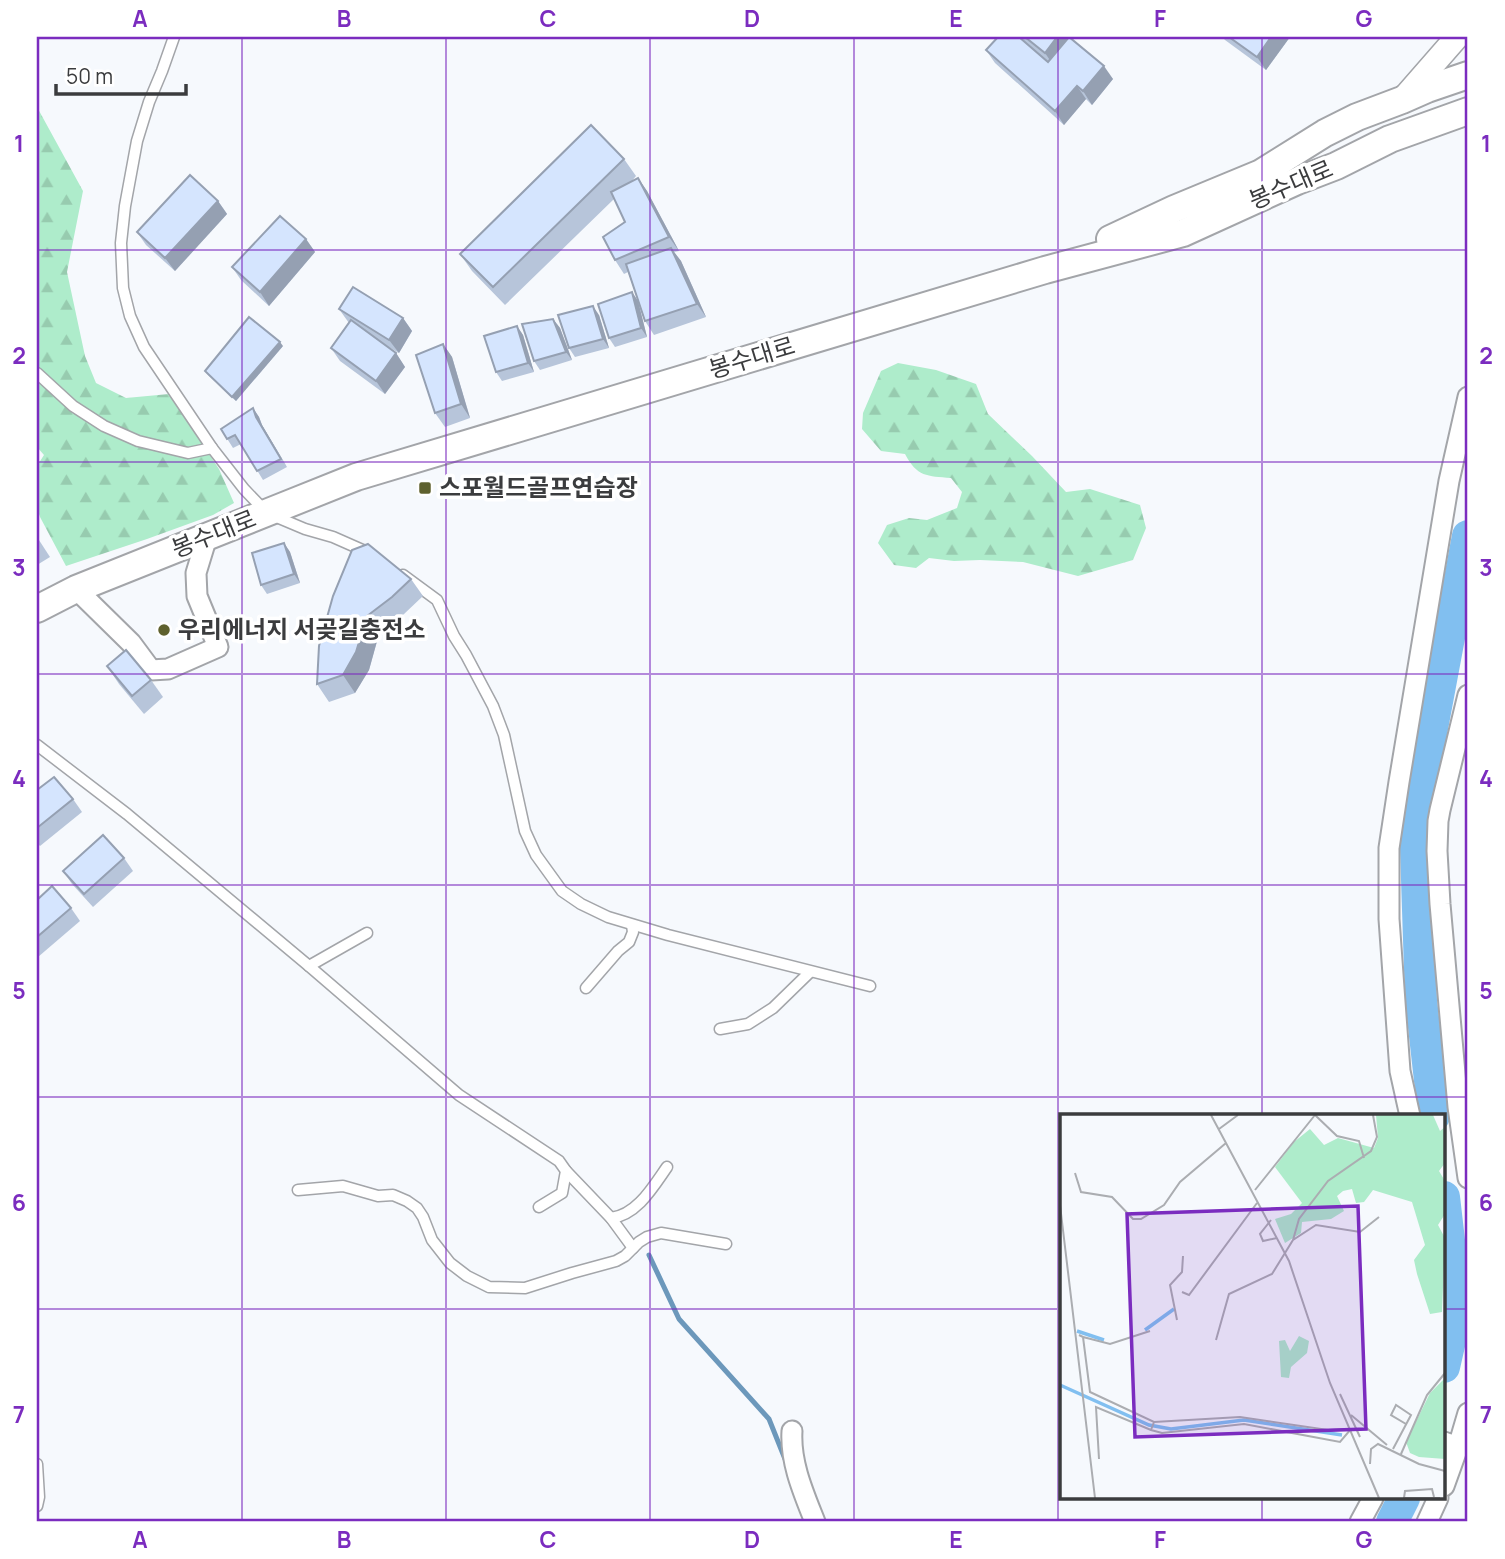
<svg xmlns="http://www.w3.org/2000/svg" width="1505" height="1559" viewBox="0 0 1505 1559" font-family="Manrope,'Noto Sans KR',sans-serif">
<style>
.forest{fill:url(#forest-firs)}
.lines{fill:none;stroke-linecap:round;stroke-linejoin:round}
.stream{stroke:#6c98bb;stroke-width:5}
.river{stroke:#81bff0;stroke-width:32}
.service-casing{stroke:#a3a5a9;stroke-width:13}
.minor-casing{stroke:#a3a5a9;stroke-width:23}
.tertiary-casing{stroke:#a3a5a9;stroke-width:26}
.secondary-casing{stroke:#a3a5a9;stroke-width:30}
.service{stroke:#fff;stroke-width:10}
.minor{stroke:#fff;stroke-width:19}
.tertiary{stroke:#fff;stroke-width:23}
.secondary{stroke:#fff;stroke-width:26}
.wall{fill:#b7c5da}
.shaded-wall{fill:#95a0b2}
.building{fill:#d5e5fe;stroke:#95a0b2;stroke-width:2}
.grid{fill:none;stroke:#7b2cbf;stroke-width:2;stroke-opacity:0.55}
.poi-dot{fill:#5f612e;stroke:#fff;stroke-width:2.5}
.labels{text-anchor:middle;stroke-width:7;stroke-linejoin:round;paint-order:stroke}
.street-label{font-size:24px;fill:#3b3c3e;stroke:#fff}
.poi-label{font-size:24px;font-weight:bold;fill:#3b3c3e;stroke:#fff;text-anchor:start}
.inset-river{fill:none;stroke:#81bff0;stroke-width:3.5}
.inset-road{fill:none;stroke:#abadb1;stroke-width:2}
.view{fill:#7b2cbf;fill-opacity:0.15;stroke:#7b2cbf;stroke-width:3.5}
.inset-edge{fill:none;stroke:#3b3c3e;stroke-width:3.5}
.neatline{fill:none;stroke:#7b2cbf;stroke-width:2.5}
.grid-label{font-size:23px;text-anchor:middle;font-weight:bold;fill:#7b2cbf}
</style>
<defs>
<pattern id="forest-firs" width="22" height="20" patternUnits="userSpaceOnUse" patternTransform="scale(1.75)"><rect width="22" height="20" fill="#aeeccb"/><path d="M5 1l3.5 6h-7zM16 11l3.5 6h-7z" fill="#97cbaf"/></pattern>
</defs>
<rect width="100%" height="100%" fill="#f6f9fd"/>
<g class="forest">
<path d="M37 107 83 191 67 272 85 356 96 383 126 398 169 394 219 469 234 503 213 515 147 539 66 566 40 517 37 508V466L44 455 37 447Z"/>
<path d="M898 363 936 370 976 384 988 414 1032 456 1066 492 1090 489 1140 505 1146 528 1133 560 1078 576 1023 562 980 560 954 561 929 558 916 568 894 565 878 543 887 525 909 518 927 520 957 508 962 492 951 478C927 476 917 477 905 454L881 451 862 429 863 413 881 371Z"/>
</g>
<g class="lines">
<path class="stream" d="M649 1255 679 1319 769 1419 785 1459"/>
<g class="river">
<path d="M1434 1116 1421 1000 1415 819 1468 536"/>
<path d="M1444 1197 1457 1310 1444 1367"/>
<path d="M1392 1522 1404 1498"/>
</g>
<g class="service-casing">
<g id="service">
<path d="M174 37 162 71 149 102 137 141 125 206 121 243 123 288 130 316 144 347 212 448 244 489 267 513 305 529 333 537 367 552"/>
<path d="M37 373 73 406 104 426 138 441 188 453 212 448"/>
<path d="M403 575 437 600 454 636 466 655 493 706 504 735 525 831 536 855 562 891 581 904 608 917 668 935 870 986"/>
<path d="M37 745 127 814 309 966 459 1095 559 1161 566 1171 562 1193 539 1207"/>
<path d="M309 966 367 933"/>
<path d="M586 988 618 951 629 942 633 932 632 925"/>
<path d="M720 1029 748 1024 773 1008 810 972"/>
<path d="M566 1171 611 1218 633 1248"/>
<path d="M298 1190 343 1186 378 1196 393 1195 407 1201 417 1208 423 1217 432 1240 450 1263 467 1276 489 1287 525 1288 572 1273 616 1261 625 1256 639 1242 647 1237 661 1233 726 1244"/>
<path d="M611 1218C637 1215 653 1187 667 1167"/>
<path d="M37 1464 39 1497 37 1506"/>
</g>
</g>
<g class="minor-casing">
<g id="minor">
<path d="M76 589 131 643 151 670 168 669 218 647 197 596 196 573 207 537"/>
<path d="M1468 695 1440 810 1438 821 1437 851 1440 904 1458 1107 1468 1178"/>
<path d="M1410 1116 1400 1071 1389 919V848L1399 782 1449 481 1468 397"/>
<path d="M792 1431C790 1463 804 1494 815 1522"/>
<path d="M1444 1442 1458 1447 1468 1413"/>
<path d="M1444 1486 1458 1447"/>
<path d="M1360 1522 1373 1498"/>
<path d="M1427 1522 1438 1498"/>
</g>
</g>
<g class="tertiary-casing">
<path id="tertiary" d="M1402 100 1457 37"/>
</g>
<g class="secondary-casing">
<g id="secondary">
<path d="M1110 239 1174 209 1261 173 1325 133 1357 117 1402 100 1427 89 1468 75"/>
<path d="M37 609 76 589 356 477 1045 270 1183 233 1297 181 1336 166 1390 139 1468 111"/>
</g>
</g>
<use href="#service" class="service"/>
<use href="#minor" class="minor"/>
<use href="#tertiary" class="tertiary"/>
<use href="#secondary" class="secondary"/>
</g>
<g class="wall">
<path d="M998 37H1066L1113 79 1092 105 1086 99 1064 125 995 63 986 50Z"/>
<path d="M1222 37H1290L1266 70 1225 40Z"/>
<path d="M624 159 636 176 631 182 638 178 647 191 679 251 674 252 681 261 706 317 654 335 645 321 628 272 624 274 615 260 625 222 614 199 505 305 472 271 460 254Z"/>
<path d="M218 201 227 214 175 271 146 245 137 232Z"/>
<path d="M306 239 315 252 269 306 241 280 232 267Z"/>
<path d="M632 292 638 301 647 337 615 347 609 338Z"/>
<path d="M339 309 403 318 412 331 399 353 380 342 396 353 405 367 385 394 340 361 331 348 349 323Z"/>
<path d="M599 315 609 348 575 357 569 348Z"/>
<path d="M553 319 560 328 572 360 540 370 534 361Z"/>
<path d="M517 326 523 335 534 372 502 381 496 372Z"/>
<path d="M443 344 452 357 470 418 445 427 435 413Z"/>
<path d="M283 346 236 401 208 375 205 371Z"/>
<path d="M253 408 259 417 262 425 287 467 263 480 241 444 233 448 221 429Z"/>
<path d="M37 537 50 557 37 565Z"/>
<path d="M284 543 290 552 300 583 267 594 261 585Z"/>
<path d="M368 544 411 579 423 596 404 614 379 634 369 670 355 693 329 702 317 684Z"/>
<path d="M107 666 151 680 163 697 144 714 119 684Z"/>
<path d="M37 790 73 799 82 812 40 846 37 843Z"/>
<path d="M124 858 133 871 93 907 72 884 63 871Z"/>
<path d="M37 900 71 908 80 921 38 957Z"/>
</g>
<g class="shaded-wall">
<path d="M1057 37H1066L1071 44 1054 66 1045 53Z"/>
<path d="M1271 37H1290L1266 70 1257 57Z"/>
<path d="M1104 66 1113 79 1092 105 1083 91Z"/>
<path d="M1077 86 1086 99 1064 125 1055 111Z"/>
<path d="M638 178 647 191 679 251 669 237Z"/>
<path d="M218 201 227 214 175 271 165 258Z"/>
<path d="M306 239 315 252 269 306 260 292Z"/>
<path d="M671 248 681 261 706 317 697 304Z"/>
<path d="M632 292 638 301 647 337 641 328Z"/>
<path d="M593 306 599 315 609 348 603 339Z"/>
<path d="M403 318 412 331 399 353 389 340Z"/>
<path d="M553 319 560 328 572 360 566 352Z"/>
<path d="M517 326 523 335 534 372 528 363Z"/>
<path d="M280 342 283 346 236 401 232 397Z"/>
<path d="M443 344 452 357 470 418 461 404Z"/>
<path d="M396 353 405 367 385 394 376 381Z"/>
<path d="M253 408 259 417 262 425 287 467 256 417Z"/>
<path d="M284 543 290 552 300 583 294 574Z"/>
<path d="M367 616 379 634 369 670 355 693 343 675Z"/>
</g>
<g class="building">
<path d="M998 37H1019L1048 62 1069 37 1104 66 1083 91 1077 86 1055 111 986 50Z"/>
<path d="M1025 37H1057L1045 53Z"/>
<path d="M1229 37H1271L1257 57Z"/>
<path d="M591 125 624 159 493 287 460 254Z"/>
<path d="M190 175 218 201 165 258 137 232Z"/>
<path d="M638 178 669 237 615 260 603 237 625 222 611 192Z"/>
<path d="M280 216 306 239 260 292 232 267Z"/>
<path d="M671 248 697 304 645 321 626 264Z"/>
<path d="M353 287 403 318 389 340 339 309Z"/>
<path d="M632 292 641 328 609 338 598 304Z"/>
<path d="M593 306 603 339 569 348 558 315Z"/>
<path d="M249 317 280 342 232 397 205 371Z"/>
<path d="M553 319 566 352 534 361 522 324Z"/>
<path d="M351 320 396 353 376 381 331 348Z"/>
<path d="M517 326 528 363 496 372 484 336Z"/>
<path d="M443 344 461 404 435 413 416 355Z"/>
<path d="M253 408 256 417 281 459 257 471 235 435 227 439 221 429Z"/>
<path d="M284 543 294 574 261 585 252 553Z"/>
<path d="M368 544 411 579 392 597 367 616 356 652 343 675 317 684 319 646 333 596 352 550Z"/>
<path d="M126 650 151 680 132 696 107 666Z"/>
<path d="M54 777 73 799 37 828V790Z"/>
<path d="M103 835 124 858 84 894 63 871Z"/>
<path d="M52 886 71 908 37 937V900Z"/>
</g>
<path class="grid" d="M242 37V1522M446 37V1522M650 37V1522M854 37V1522M1058 37V1522M1262 37V1116M37 250H1468M37 462H1468M37 674H1468M37 885H1468M37 1097H1468M37 1309H1062M1444 1309H1468M1262 1498V1522"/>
<g class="poi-dot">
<rect x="418" y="481" width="14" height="14" rx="3.5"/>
<circle cx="164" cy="630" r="7"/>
</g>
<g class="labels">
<g class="street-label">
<text transform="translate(1291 185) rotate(-23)" y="8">봉수대로</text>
<text transform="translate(752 358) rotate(-17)" y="8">봉수대로</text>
<text transform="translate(214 534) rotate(-22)" y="8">봉수대로</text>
</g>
<g class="poi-label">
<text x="439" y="496">스포월드골프연습장</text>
<text x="178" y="638">우리에너지 서곶길충전소</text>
</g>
</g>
<g transform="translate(1060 1114)">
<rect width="385" height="385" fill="#f6f9fd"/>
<path d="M316 1H373L380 17 385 13V49L379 57 385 67V100L378 111 385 124 382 198 370 200 357 160 354 146 365 131 352 88 313 76 304 88 296 89 292 75 283 77 277 82 284 97 271 105 242 108 241 119 225 129 215 105 231 100 242 89 215 53 234 28 250 15 264 31 278 24 314 34 318 24ZM239 222 249 227 247 239 231 253 229 264 221 263 219 227 225 226 230 237ZM385 264V345L359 343 350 339 346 328 370 279Z" fill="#aeeccb"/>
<path class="inset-river" d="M85 216 114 195M17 217 44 226M0 271 89 311 111 315 184 306 282 321"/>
<path class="inset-road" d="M151 1 229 147 270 269 319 384M255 1 277 22 299 27 304 44M159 15 178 1M15 59 21 78 52 83 73 105H81L104 91 120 68 166 29M195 76 255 1M0 91 35 384M211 106 200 120 203 127 217 124M233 126 239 105 268 67 311 37 317 23 313 1M122 178 129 181 197 89M117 206 110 171 122 158 123 142M19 221 23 223 30 278 94 308 180 303 268 316 291 315 280 328 184 310 102 319 91 316 94 308M23 223 50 230 90 217M156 226 169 180 212 160 233 126 256 111 300 118 319 103M280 280 300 323M291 301 327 331M333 335 351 301 336 291 331 301 346 310M341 340 367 281 385 259M39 345 36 293 91 316M310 350 311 335 318 330 359 350 385 357M343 384H380M344 384 345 377 372 375 374 383"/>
<path class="view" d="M298 92 306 315 75 323 67 100Z"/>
<rect width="385" height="385" class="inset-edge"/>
</g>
<rect width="1505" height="1559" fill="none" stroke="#ffffff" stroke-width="77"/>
<path d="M56 84v10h130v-10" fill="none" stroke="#3b3c3e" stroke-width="3.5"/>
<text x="66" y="84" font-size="21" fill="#3b3c3e" stroke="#ffffff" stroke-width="5" paint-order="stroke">50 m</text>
<rect x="38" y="38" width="1428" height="1482" class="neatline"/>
<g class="grid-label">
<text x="140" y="27">A</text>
<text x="344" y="27">B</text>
<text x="548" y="27">C</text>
<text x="752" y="27">D</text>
<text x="956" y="27">E</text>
<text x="1160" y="27">F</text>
<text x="1364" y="27">G</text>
<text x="19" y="152">1</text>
<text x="1486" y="152">1</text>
<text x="19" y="364">2</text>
<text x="1486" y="364">2</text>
<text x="19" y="576">3</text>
<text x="1486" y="576">3</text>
<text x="19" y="787">4</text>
<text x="1486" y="787">4</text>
<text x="19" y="999">5</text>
<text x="1486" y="999">5</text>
<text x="19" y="1211">6</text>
<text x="1486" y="1211">6</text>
<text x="19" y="1423">7</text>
<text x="1486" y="1423">7</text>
<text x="140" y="1548">A</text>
<text x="344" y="1548">B</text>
<text x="548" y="1548">C</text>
<text x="752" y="1548">D</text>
<text x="956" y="1548">E</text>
<text x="1160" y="1548">F</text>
<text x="1364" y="1548">G</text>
</g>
</svg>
